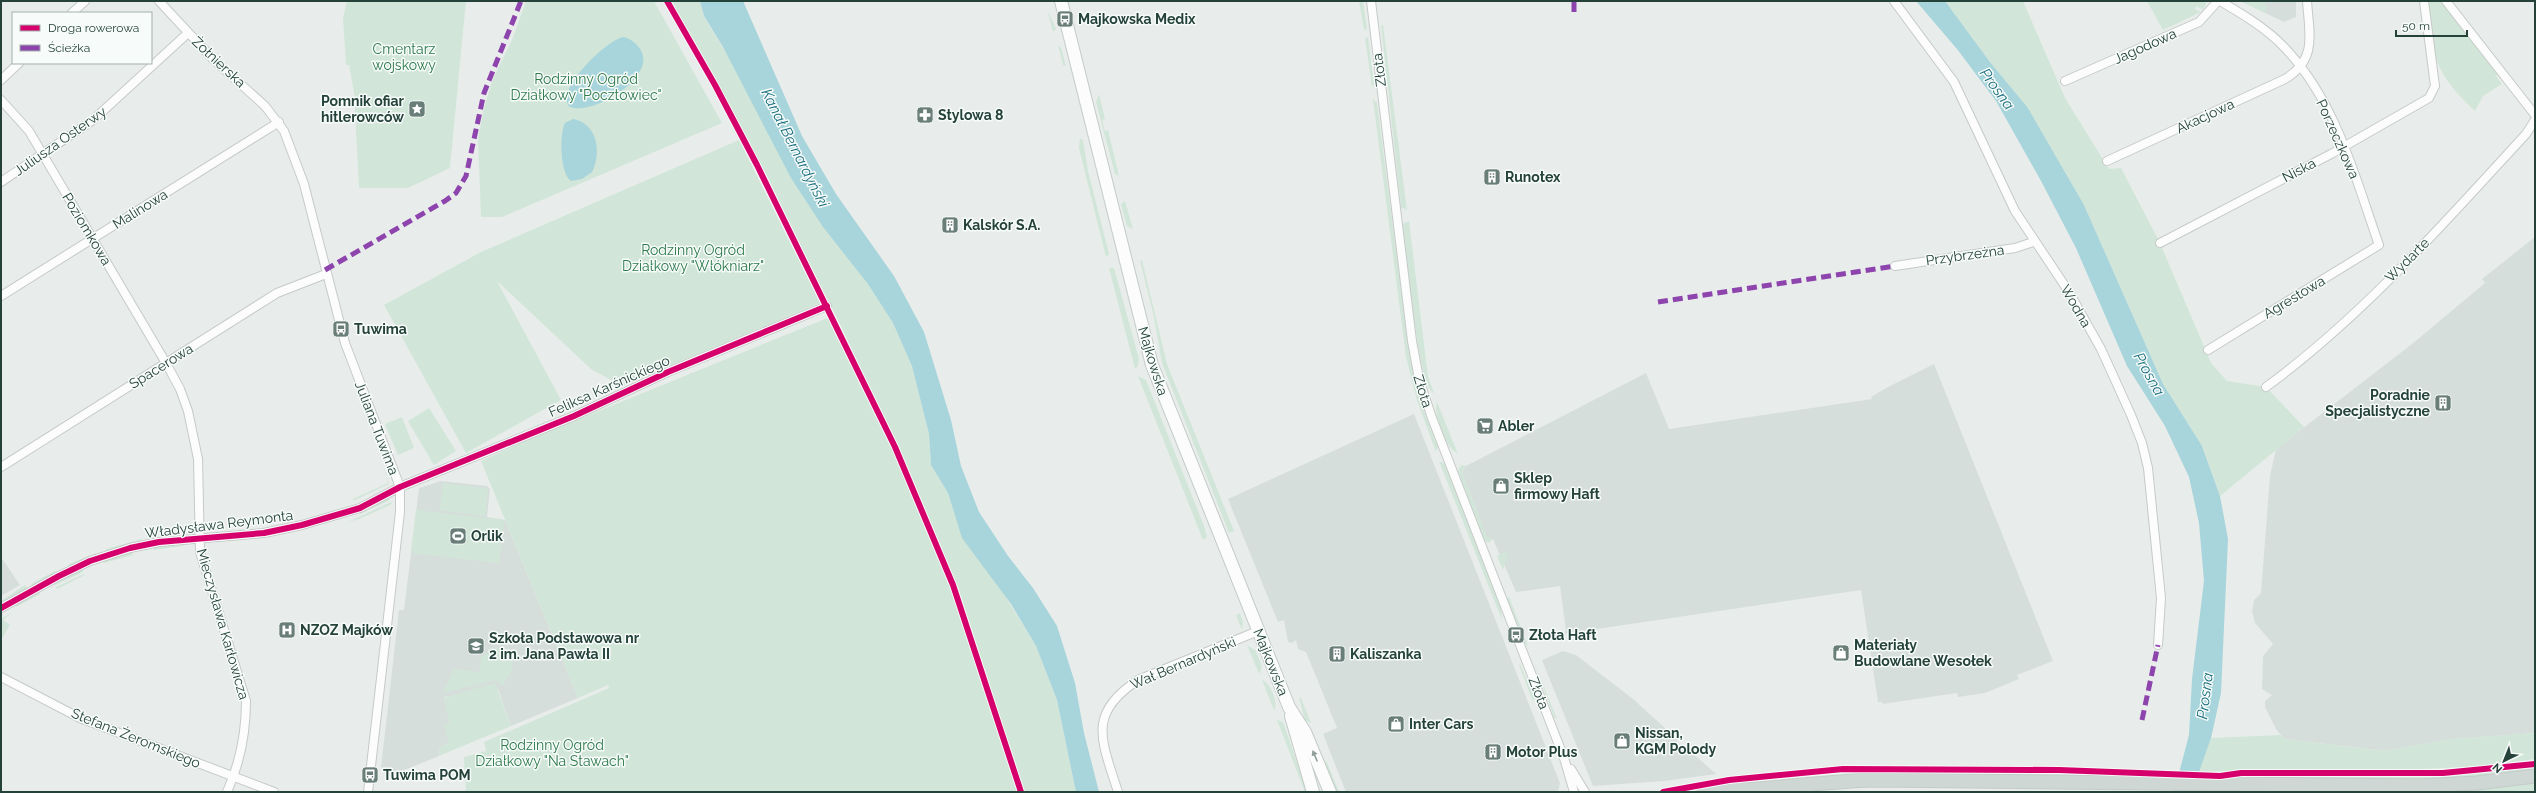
<svg xmlns="http://www.w3.org/2000/svg" width="2536" height="793" viewBox="0 0 2536 793" font-family="Raleway,sans-serif">
<style>
.built{fill:#d6dedb}
.green{fill:#d1e6d8}
.water{fill:#a8d4db}
.pier{fill:#e8edeb}
.lines{fill:none;stroke-linecap:round;stroke-linejoin:round}
.minor-casing{stroke:#c5cac8;stroke-width:10}
.secondary-casing{stroke:#c3cbc8;stroke-width:14}
.primary-casing{stroke:#c3ccc9;stroke-width:15}
.minor{stroke:#fcfcfc;stroke-width:8}
.secondary{stroke:#fcfcfc;stroke-width:12}
.primary{stroke:#cfd7d5;stroke-width:13}
.quiet{stroke:#8e44ad;stroke-width:5;stroke-dasharray:10 5;stroke-linecap:butt}
.cycleway-casing{stroke:#f7fbf9;stroke-width:8}
.cycleway{stroke:#d6006c;stroke-width:6}
.oneway{fill:#909f9b}
.labels{text-anchor:middle;stroke-width:3;stroke-linejoin:round;paint-order:stroke}
.poi-label{font-size:14px;font-weight:bold;fill:#24423a;stroke:#f7fbf9;text-anchor:start}
.street-label{font-size:14px;fill:#24423a;stroke:#f7fbf9}
.park-label{font-size:14px;fill:#2d7a4b;stroke:#f7fbf9}
.water-label{font-size:15px;font-style:italic;fill:#1b6f80;stroke:#f7fbf9}
</style>
<rect width="100%" height="100%" fill="#e8edeb"/>
<g class="built">
<path d="M2240 1H2296V17L2284 22Z"/>
<path d="M2535 237V733L2452 739 2385 751 2284 739 2276 729 2265 707V701L2272 695 2262 689 2263 656 2273 644 2255 623 2252 611 2254 600 2261 593 2270 476 2276 449 2412 344 2485 283 2482 279Z"/>
<path d="M1934 364 2053 661 2017 675 2019 679 1985 693 1958 697 1957 693 1883 704 1882 702H1878L1861 590 1563 634 1566 631 1560 586 1516 592 1493 539 1487 538 1462 472 1466 466 1646 373 1669 429 1872 399 1871 397 1888 387Z"/>
<path d="M1414 414 1560 783 1558 792H1346L1323 734 1337 728 1306 652 1298 649 1296 640 1292 643 1288 642 1284 620 1278 622 1228 499Z"/>
<path d="M441 481 487 486 490 489 487 517 505 520 578 698 511 726 498 689 444 697 450 724 449 743 440 747 439 756 385 778V770L381 767 399 610H404L419 488Z"/>
<path d="M1 557 20 585 1 596Z"/>
<path d="M1563 651 1576 655 1633 699 1676 738 1678 744 1689 750 1716 774 1664 781 1593 786 1542 660Z"/>
</g>
<g class="green">
<path d="M347 1H466L450 168 408 188H359L354 92 349 65H346L343 18Z"/>
<path d="M526 1H654L722 123 502 217H481L478 139 483 112 492 81 512 40Z"/>
<path d="M671 1H700L704 17 893 323 912 365 929 434 931 465 948 493 955 515 1036 646 1057 700 1076 792H1024L958 587 910 473 838 320 755 156Z"/>
<path d="M1359 1H1363L1367 29 1364 30Z"/>
<path d="M1945 1H2023L2065 98 2109 169 2121 168 2160 243 2211 363 2227 381 2266 387 2304 427 2220 496 2203 448 2163 384 2084 205 2028 108 1991 63Z"/>
<path d="M2147 1H2206V4L2203 10 2196 6 2195 9 2201 12 2163 30Z"/>
<path d="M2245 1H2266V13L2244 3Z"/>
<path d="M2428 1H2441L2498 74 2496 76 2502 84 2483 96 2475 111C2435 74 2431 55 2428 1Z"/>
<path d="M1047 9 1056 29 1053 32Z"/>
<path d="M1381 25H1383L1407 210 1401 207Z"/>
<path d="M1368 37 1374 85 1372 87 1365 38Z"/>
<path d="M1058 45 1061 48 1066 66 1063 65Z"/>
<path d="M1099 94 1105 119 1102 120 1105 131 1108 130 1119 176 1115 174 1096 102Z"/>
<path d="M1373 99 1377 103 1410 358 1421 404 1438 447 1436 452 1417 400 1406 357Z"/>
<path d="M1080 138 1083 140 1088 171 1109 254 1106 257 1079 148Z"/>
<path d="M739 140 820 303 623 386 592 370 497 281 561 400 466 453 384 305 481 252Z"/>
<path d="M1125 201 1133 229 1127 226 1121 204Z"/>
<path d="M1409 221 1428 377 1434 393C1418 389 1406 247 1403 224Z"/>
<path d="M1142 260 1167 364 1234 531 1229 533 1162 363 1154 317 1140 261Z"/>
<path d="M1109 268H1114L1139 359 1138 366 1135 369Z"/>
<path d="M830 317 889 440 953 592 1018 792H466L464 757 486 751 484 742 609 688 608 685 578 698 481 461 532 438Z"/>
<path d="M1138 376 1146 380 1204 526 1207 537 1203 540Z"/>
<path d="M1437 402 1456 449 1458 453C1447 452 1432 411 1437 402Z"/>
<path d="M429 408 456 451 434 465 408 421Z"/>
<path d="M402 417 414 448 398 455 385 424Z"/>
<path d="M1439 461 1445 464 1501 609 1502 620Z"/>
<path d="M383 465 389 484 353 501V499L388 483Z"/>
<path d="M1461 465 1466 466 1462 472 1487 537 1493 539 1489 543 1485 541 1458 471Z"/>
<path d="M443 483 488 489 485 516 440 510Z"/>
<path d="M389 498 390 500 360 514 359 512Z"/>
<path d="M391 502 392 504 359 519 348 522Z"/>
<path d="M416 510 504 520 499 563 411 553Z"/>
<path d="M142 539V542L107 551 106 549Z"/>
<path d="M182 543 183 546 154 550 153 547Z"/>
<path d="M1507 551 1508 553 1503 570 1497 556Z"/>
<path d="M132 552 133 555 104 563 103 561Z"/>
<path d="M96 553 97 555 70 566 69 564Z"/>
<path d="M82 569 83 572 55 585V584Z"/>
<path d="M55 571 56 573 32 586 31 584Z"/>
<path d="M84 574 85 575 57 589 56 587Z"/>
<path d="M25 585 28 589 5 602 1 601Z"/>
<path d="M38 591 40 594 16 607 15 604Z"/>
<path d="M1509 597 1528 646 1526 645 1507 598Z"/>
<path d="M13 612 3 620 10 625 1 640V619Z"/>
<path d="M1240 613 1243 622 1242 630 1236 615Z"/>
<path d="M1247 645 1256 651 1262 667 1259 674Z"/>
<path d="M495 649 506 650 513 659 512 670 503 685 495 680 443 693 454 669 480 672 481 657Z"/>
<path d="M1533 660 1557 719 1554 717Z"/>
<path d="M1520 664 1534 697 1533 702 1519 665Z"/>
<path d="M1262 680C1270 682 1279 703 1274 710Z"/>
<path d="M495 683 511 726 439 756 440 747 449 743 444 725 450 724 444 698Z"/>
<path d="M1299 698H1301L1311 723 1305 720Z"/>
<path d="M1277 720 1283 722 1307 792H1305Z"/>
<path d="M2535 733V759L2483 766 2403 770 2295 769 2198 772 2211 738 2280 735 2284 739 2385 751 2452 739Z"/>
<path d="M1326 760 1339 792 1335 790 1325 764Z"/>
<path d="M2535 766V771C2433 785 2329 780 2227 779V777L2429 776Z"/>
<path d="M2535 782V792H2192L2305 791Z"/>
</g>
<g class="water">
<path d="M700 1H743L802 136 836 194 894 276 924 332 951 420 961 466 979 512 1008 556 1033 588 1057 626 1075 683 1084 733 1099 792H1076L1057 700 1036 646 1011 604 962 538 948 493 931 465 929 434 912 366 893 323 868 284 823 227 791 178 723 47 704 16Z"/>
<path d="M1916 1H1945L1990 62 2028 108 2084 205 2163 384 2202 446 2220 496 2228 539 2221 693 2211 738 2192 792H2174L2189 735 2192 679 2204 581 2199 523 2189 477 2165 426 2127 366 2076 248 2041 181 1996 101 1957 49Z"/>
<path d="M623 37C630 38 636 43 640 49 659 76 593 116 570 107 553 91 607 40 623 37Z"/>
<path d="M573 119C597 123 602 152 592 172L582 179 571 181C560 174 559 134 565 123Z"/>
</g>
<path class="pier" d="M2177 772H2200L2195 790H2172Z"/>
<g class="lines">
<g class="minor-casing">
<g id="minor">
<path d="M159 1 213 59 265 106 284 131 304 184 345 343 400 487V512L368 792"/>
<path d="M1371 1 1412 341 1419 379 1432 418 1564 758 1574 792"/>
<path d="M1894 1 1954 82 2015 211 2069 292 2101 349 2131 415 2142 443 2148 468 2161 598 2158 645"/>
<path d="M2446 1 2535 115"/>
<path d="M72 13 85 1"/>
<path d="M1 80 19 63"/>
<path d="M2065 81 2199 22 2218 1"/>
<path d="M1 100 29 131 166 363 180 389 188 411 198 459 200 552 246 701C246 732 240 763 227 792"/>
<path d="M2107 161 2285 79C2318 59 2309 33 2307 1"/>
<path d="M1 182 93 120 188 33"/>
<path d="M2160 243 2331 154 2429 98 2435 86 2424 1"/>
<path d="M1895 266 2015 248 2033 242"/>
<path d="M1 296 279 122"/>
<path d="M2208 350 2379 245C2355 177 2336 101 2284 47 2266 28 2242 14 2220 1"/>
<path d="M2266 387C2363 316 2445 222 2526 134L2535 120"/>
<path d="M1 467 277 293 326 274"/>
<path d="M1 608 59 576 90 561 130 548 159 542 264 533 302 525 360 508 400 487 574 416 668 372 827 306"/>
<path d="M1 677 80 718 274 792"/>
<path d="M1571 769 1585 792"/>
<path d="M1118 792C1102 741 1086 714 1138 680L1258 631"/>
</g>
</g>
<g class="secondary-casing">
<g id="secondary">
<path d="M1061 1 1152 365 1289 707 1305 732 1330 792"/>
<path d="M1291 716 1313 792"/>
</g>
</g>
<g class="primary-casing">
<path id="primary" d="M1704 792C1724 787 1737 790 1756 789 1796 786 1836 781 1876 780L2419 786 2477 783 2535 776"/>
</g>
<use href="#minor" class="minor"/>
<use href="#secondary" class="secondary"/>
<use href="#primary" class="primary"/>
<g class="quiet">
<path d="M1574 12V1"/>
<path d="M325 270 445 201 456 193 466 176 484 93 521 1"/>
<path d="M1658 302 1895 266"/>
<path d="M2142 720 2158 645"/>
</g>
<g class="cycleway-casing">
<g id="cycleway">
<path d="M667 1 715 85 757 165 895 447 953 585 1021 792"/>
<path d="M1 608 59 576 90 561 130 548 159 542 264 533 302 525 360 508 400 487 574 416 668 372 827 306"/>
<path d="M1663 792 1729 780 1843 769 2059 770 2220 776 2241 773H2443L2535 764"/>
</g>
</g>
<use href="#cycleway" class="cycleway"/>
</g>
<defs><path id="oneway-solid" d="M-6-.8H1V-3.2L6.5 0L1 3.2V.8H-6Z"/></defs>
<use class="oneway" href="#oneway-solid" transform="translate(1315 756) rotate(-113)"/>
<defs>
<g id="bus-square" transform="scale(0.9)"><rect x="-9" y="-9" width="18" height="18" rx="4" fill="#697e78" stroke="#f7fbf9"/><path d="M-5-6H5V4H4V6H2V4H-2V6H-4V4H-5ZM-3.5-4V0h7V-4ZM-3.5 1.2v1.5H-2V1.2ZM2 1.2v1.5H3.5V1.2Z" fill="#fff"/></g>
<g id="sight-square" transform="scale(0.9)"><rect x="-9" y="-9" width="18" height="18" rx="4" fill="#697e78" stroke="#f7fbf9"/><path d="M0-6L1.8-2.2L6-1.7L2.9 1.2L3.7 5.4L0 3.3L-3.7 5.4L-2.9 1.2L-6-1.7L-1.8-2.2Z" fill="#fff"/></g>
<g id="pharmacy-square" transform="scale(0.9)"><rect x="-9" y="-9" width="18" height="18" rx="4" fill="#697e78" stroke="#f7fbf9"/><path d="M-2-6h4v4h4v4h-4v4h-4v-4h-4v-4h4Z" fill="#fff"/></g>
<g id="building-square" transform="scale(0.9)"><rect x="-9" y="-9" width="18" height="18" rx="4" fill="#697e78" stroke="#f7fbf9"/><path d="M-4-6H4V6H1V3H-1V6H-4ZM-2.5-4.3h1.7v1.8h-1.7ZM.8-4.3h1.7v1.8H.8ZM-2.5-1h1.7V.8h-1.7ZM.8-1h1.7V.8H.8Z" fill="#fff"/></g>
<g id="supermarket-square" transform="scale(0.9)"><rect x="-9" y="-9" width="18" height="18" rx="4" fill="#697e78" stroke="#f7fbf9"/><path d="M-6-5.5h2.5l.6 2H6L4.5 2H-2.5L-4.4-4H-6ZM-1.5 3.2a1.3 1.3 0 1 0 .1 0ZM3 3.2a1.3 1.3 0 1 0 .1 0Z" fill="#fff"/></g>
<g id="shop-square" transform="scale(0.9)"><rect x="-9" y="-9" width="18" height="18" rx="4" fill="#697e78" stroke="#f7fbf9"/><path d="M-5-2.5h2.3a2.7 3.5 0 0 1 5.4 0H5L5.5 6h-11ZM-1.5-2.5h3a1.5 2.3 0 0 0-3 0Z" fill="#fff"/></g>
<g id="stadium-square" transform="scale(0.9)"><rect x="-9" y="-9" width="18" height="18" rx="4" fill="#697e78" stroke="#f7fbf9"/><path d="M0-5a6.5 5 0 1 0 0 10a6.5 5 0 1 0 0-10ZM-3.5-1.8h7v3.6h-7Z" fill="#fff"/></g>
<g id="hospital-square" transform="scale(0.9)"><rect x="-9" y="-9" width="18" height="18" rx="4" fill="#697e78" stroke="#f7fbf9"/><path d="M-5-5h3v3.5h4V-5h3V5h-3V1.5h-4V5h-3Z" fill="#fff"/></g>
<g id="school-square" transform="scale(0.9)"><rect x="-9" y="-9" width="18" height="18" rx="4" fill="#697e78" stroke="#f7fbf9"/><path d="M0-5L7-2L0 1L-7-2ZM-4 1L0 2.5L4 1V4Q0 6-4 4Z" fill="#fff"/></g>
</defs>
<g fill-rule="evenodd">
<use href="#bus-square" x="1065" y="19"/>
<use href="#sight-square" x="417" y="109"/>
<use href="#pharmacy-square" x="925" y="115"/>
<use href="#building-square" x="1492" y="177"/>
<use href="#building-square" x="950" y="225"/>
<use href="#bus-square" x="341" y="329"/>
<use href="#building-square" x="2443" y="403"/>
<use href="#supermarket-square" x="1485" y="426"/>
<use href="#shop-square" x="1501" y="486"/>
<use href="#stadium-square" x="458" y="536"/>
<use href="#hospital-square" x="287" y="630"/>
<use href="#bus-square" x="1516" y="635"/>
<use href="#school-square" x="476" y="646"/>
<use href="#shop-square" x="1841" y="653"/>
<use href="#building-square" x="1337" y="654"/>
<use href="#shop-square" x="1396" y="724"/>
<use href="#shop-square" x="1622" y="741"/>
<use href="#building-square" x="1493" y="752"/>
<use href="#bus-square" x="370" y="775"/>
</g>
<g class="labels">
<g class="poi-label">
<text x="1078" y="24">Majkowska Medix</text>
<text x="404" y="106" text-anchor="end">Pomnik ofiar<tspan x="404" dy="16">hitlerowców</tspan></text>
<text x="938" y="120">Stylowa 8</text>
<text x="1505" y="182">Runotex</text>
<text x="963" y="230">Kalskór S.A.</text>
<text x="354" y="334">Tuwima</text>
<text x="2430" y="400" text-anchor="end">Poradnie<tspan x="2430" dy="16">Specjalistyczne</tspan></text>
<text x="1498" y="431">Abler</text>
<text x="1514" y="483">Sklep<tspan x="1514" dy="16">firmowy Haft</tspan></text>
<text x="471" y="541">Orlik</text>
<text x="300" y="635">NZOZ Majków</text>
<text x="1529" y="640">Złota Haft</text>
<text x="489" y="643">Szkoła Podstawowa nr<tspan x="489" dy="16">2 im. Jana Pawła II</tspan></text>
<text x="1854" y="650">Materiały<tspan x="1854" dy="16">Budowlane Wesołek</tspan></text>
<text x="1350" y="659">Kaliszanka</text>
<text x="1409" y="729">Inter Cars</text>
<text x="1635" y="738">Nissan,<tspan x="1635" dy="16">KGM Polody</tspan></text>
<text x="1506" y="757">Motor Plus</text>
<text x="383" y="780">Tuwima POM</text>
</g>
<g class="street-label">
<text transform="translate(2145 46) rotate(-24)" y="5">Jagodowa</text>
<text transform="translate(219 62) rotate(43)" y="5">Żołnierska</text>
<text transform="translate(1379 70) rotate(-97)" y="5">Złota</text>
<text transform="translate(2205 116) rotate(-25)" y="5">Akacjowa</text>
<text transform="translate(2338 139) rotate(66)" y="5">Porzeczkowa</text>
<text transform="translate(60 141) rotate(-35)" y="5">Juliusza Osterwy</text>
<text transform="translate(2299 170) rotate(-28)" y="5">Niska</text>
<text transform="translate(140 209) rotate(-32)" y="5">Malinowa</text>
<text transform="translate(87 229) rotate(59)" y="5">Poziomkowa</text>
<text transform="translate(1965 255) rotate(-8)" y="5">Przybrzeżna</text>
<text transform="translate(2407 260) rotate(-45)" y="5">Wydarte</text>
<text transform="translate(2294 297) rotate(-31)" y="5">Agrestowa</text>
<text transform="translate(2076 306) rotate(60)" y="5">Wodna</text>
<text transform="translate(1153 361) rotate(73)" y="5">Majkowska</text>
<text transform="translate(161 366) rotate(-32)" y="5">Spacerowa</text>
<text transform="translate(609 386) rotate(-24)" y="5">Feliksa Karśnickiego</text>
<text transform="translate(1423 391) rotate(73)" y="5">Złota</text>
<text transform="translate(377 428) rotate(69)" y="5">Juliana Tuwima</text>
<text transform="translate(219 524) rotate(-7)" y="5">Władysława Reymonta</text>
<text transform="translate(223 624) rotate(74)" y="5">Mieczysława Karłowicza</text>
<text transform="translate(1271 662) rotate(68)" y="5">Majkowska</text>
<text transform="translate(1183 663) rotate(-23)" y="5">Wał Bernardyński</text>
<text transform="translate(1539 693) rotate(69)" y="5">Złota</text>
<text transform="translate(136 738) rotate(22)" y="5">Stefana Żeromskiego</text>
</g>
<g class="park-label">
<text x="404" y="54">Cmentarz<tspan x="404" dy="16">wojskowy</tspan></text>
<text x="586" y="84">Rodzinny Ogród<tspan x="586" dy="16">Działkowy "Pocztowiec"</tspan></text>
<text x="693" y="255">Rodzinny Ogród<tspan x="693" dy="16">Działkowy "Włókniarz"</tspan></text>
<text x="552" y="750">Rodzinny Ogród<tspan x="552" dy="16">Działkowy "Na Stawach"</tspan></text>
</g>
<g class="water-label">
<text transform="translate(1997 89) rotate(54)" y="5">Prosna</text>
<text transform="translate(795 148) rotate(63)" y="5">Kanał Bernardyński</text>
<text transform="translate(2149 374) rotate(61)" y="5">Prosna</text>
<text transform="translate(2205 696) rotate(-83)" y="5">Prosna</text>
</g>
</g>
<rect width="2536" height="793" fill="none" stroke="#24423a" stroke-width="4"/>
<rect x="12" y="12" width="140" height="52" fill="#f7fbf9" stroke="#a3b1ad"/>
<rect x="20" y="25" width="20" height="6" fill="#d6006c" stroke="#a3b1ad"/>
<text x="48" y="32" font-size="12" fill="#24423a">Droga rowerowa</text>
<rect x="20" y="45" width="20" height="6" fill="#8e44ad" stroke="#a3b1ad"/>
<text x="48" y="52" font-size="12" fill="#24423a">Ścieżka</text>
<g transform="translate(2504 761) rotate(223)" stroke="#f7fbf9" stroke-width="3" paint-order="stroke">
<path d="M0-3L7 15L0 10L-7 15Z" fill="#24423a"/>
<text y="-6" font-size="11" font-weight="bold" text-anchor="middle" fill="#24423a">N</text>
</g>
<path d="M2396 30v6h71v-6" fill="none" stroke="#24423a" stroke-width="2"/>
<text x="2402" y="30" font-size="12" fill="#24423a" stroke="#f7fbf9" stroke-width="3" paint-order="stroke">50 m</text>
</svg>
